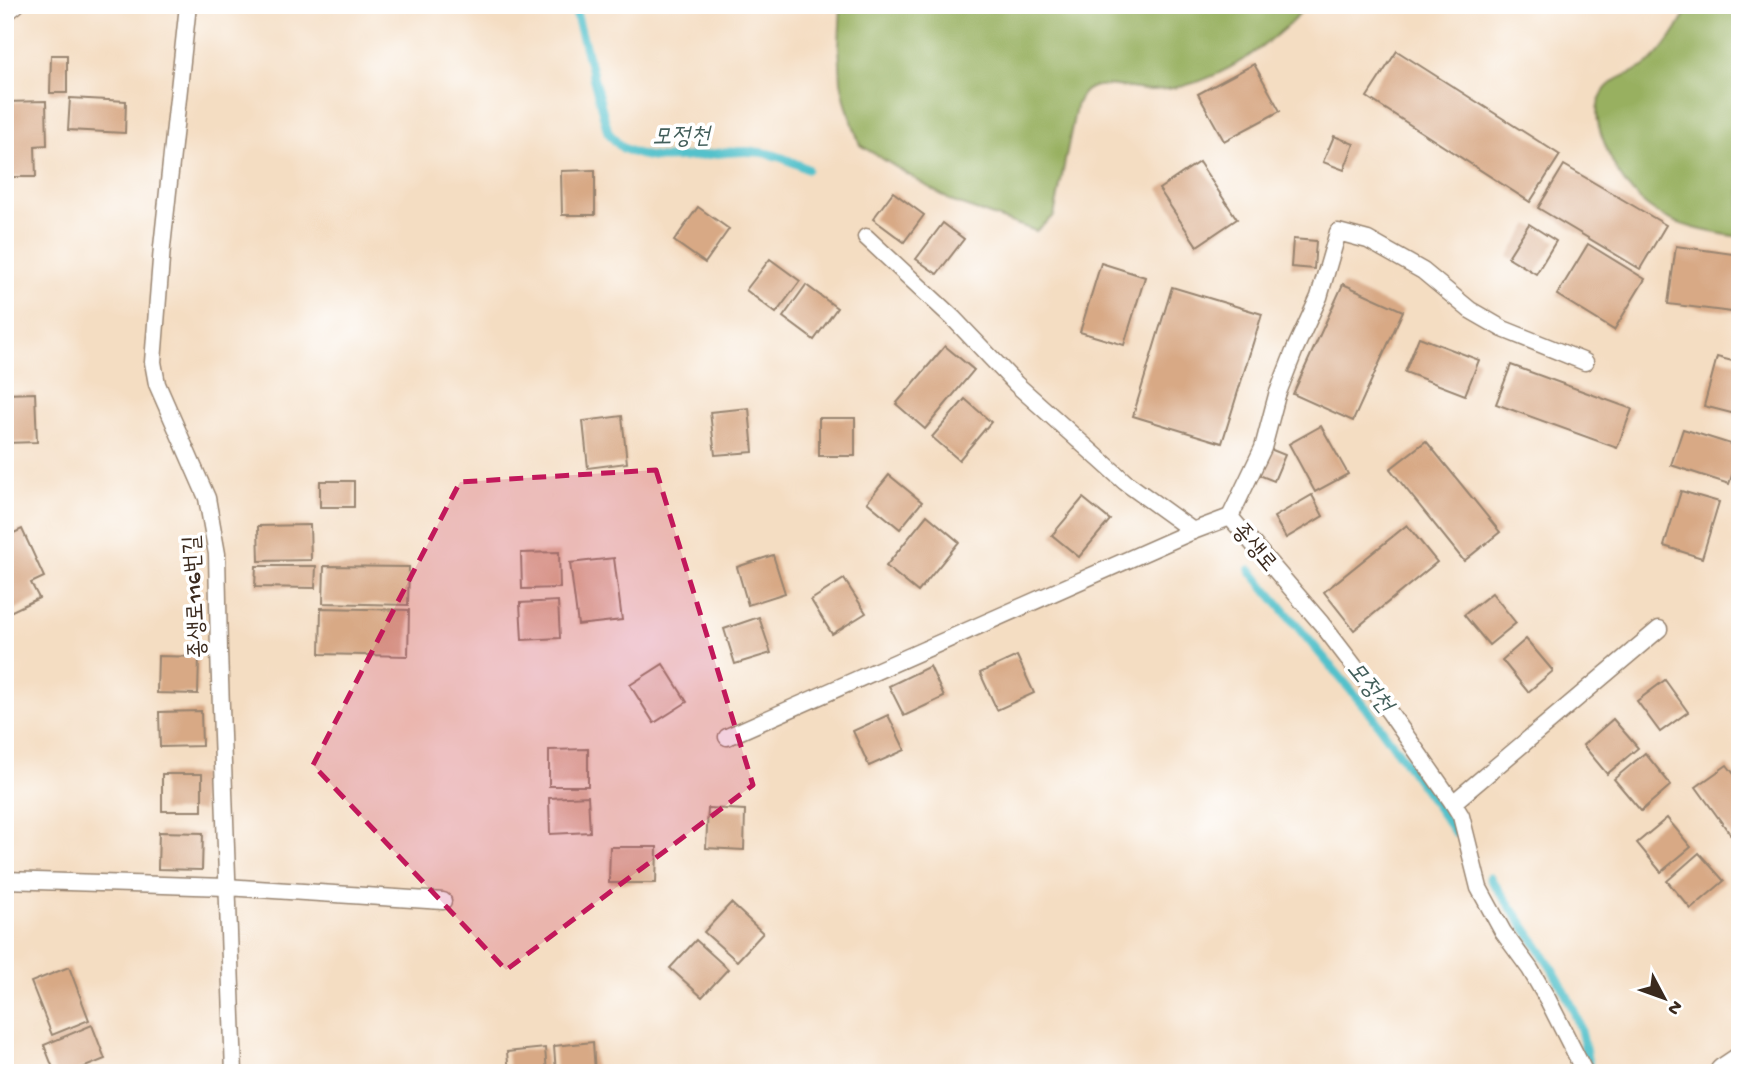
<svg xmlns="http://www.w3.org/2000/svg" width="1745" height="1078" viewBox="0 0 1745 1078" font-family="'Gochi Hand','Poor Story',sans-serif">
<style>
.forest{fill:#98b061;stroke:#6a6d40;stroke-width:2}
.lines{fill:none;stroke-linecap:round;stroke-linejoin:round}
.stream{stroke:#53c1cb;stroke-width:9}
.building{fill:#d8a985}
.lane-casing{stroke:#988470;stroke-width:19}
.street-casing{stroke:#988470;stroke-width:33}
.lane{stroke:#fff;stroke-width:16}
.street{stroke:#fff;stroke-width:30}
.marked{fill:#c2185b;fill-opacity:0.2;stroke:#c2185b;stroke-width:5;stroke-dasharray:14 9;stroke-linejoin:round}
.labels{text-anchor:middle;stroke-width:7;stroke-linejoin:round;paint-order:stroke}
.street-label{font-size:23px;fill:#3b2a1e;stroke:#fff}
.water-label{font-size:24px;font-style:italic;fill:#435f5b;stroke:#fff}
</style>
<rect width="100%" height="100%" fill="#fff"/>
<filter id="ink" filterUnits="userSpaceOnUse"><feTurbulence type="fractalNoise" baseFrequency=".0143" numOctaves="2"/><feDisplacementMap in="SourceGraphic" scale="14" xChannelSelector="R" yChannelSelector="G"/><feConvolveMatrix kernelMatrix="1 2 1 2 8 2 1 2 1" color-interpolation-filters="sRGB"/></filter>
<filter id="wash" filterUnits="userSpaceOnUse"><feTurbulence type="fractalNoise" baseFrequency=".00686" numOctaves="4" result="noise"/><feDisplacementMap in="SourceGraphic" scale="28" xChannelSelector="R" yChannelSelector="G"/><feGaussianBlur stdDeviation="1.57" result="paint"/><feColorMatrix in="noise" values="0 0 0 0 0 0 0 0 0 0 0 0 0 0 0 0 0 1.4 0 .05"/><feComposite in="paint" operator="in"/></filter>
<g filter="url(#wash)">
<rect width="100%" height="100%" fill="#f4ddc2"/>
<g class="forest">
<path d="M841 5H1305C1299 16 1289 25 1279 33 1244 63 1201 89 1153 90 1134 91 1112 82 1093 87 1083 90 1080 97 1076 106L1054 216 1036 231 953 202 860 145 846 104 841 82 839 45Z"/>
<path d="M1688 5H1740V237C1671 227 1629 212 1604 142 1597 124 1593 107 1604 91 1612 78 1632 74 1645 66 1661 56 1683 23 1688 5Z"/>
</g>
<g class="lines">
<g class="stream">
<path d="M574 5 608 132C612 137 617 144 623 148 663 170 713 148 756 152 774 153 791 161 807 169"/>
<path d="M1250 570 1371 714 1455 832"/>
<path d="M1490 878C1521 922 1565 979 1581 1030 1584 1042 1586 1055 1589 1067"/>
</g>
</g>
<g id="blocks">
<g class="building">
<path d="M1397 51 1560 155 1530 202 1367 97Z"/>
<path d="M51 55H67V93H50Z"/>
<path d="M1254 64 1280 111 1224 141 1198 94Z"/>
<path d="M70 98 126 101 125 133 68 130Z"/>
<path d="M46 101 47 145 35 146 36 177H5V102Z"/>
<path d="M1334 136 1354 144 1344 170 1323 162Z"/>
<path d="M1199 162 1237 219 1197 246 1159 189Z"/>
<path d="M1564 165 1666 225 1640 269 1538 208Z"/>
<path d="M595 170V215H562L561 171Z"/>
<path d="M893 192 924 215 904 242 873 219Z"/>
<path d="M698 207 729 229 705 263 674 241Z"/>
<path d="M943 223 964 239 937 274 916 259Z"/>
<path d="M1529 224 1556 241 1536 274 1508 257Z"/>
<path d="M1293 239 1316 241 1314 269 1291 267Z"/>
<path d="M1588 244 1645 279 1614 330 1557 295Z"/>
<path d="M1676 246 1740 255V313L1668 304Z"/>
<path d="M770 259 800 281 776 313 746 290Z"/>
<path d="M1101 263 1145 277 1124 345 1080 332Z"/>
<path d="M1343 284 1403 311 1353 421 1293 394Z"/>
<path d="M806 285 837 308 814 340 783 317Z"/>
<path d="M1172 287 1262 314 1222 443 1133 416Z"/>
<path d="M1419 337 1479 360 1465 395 1405 372Z"/>
<path d="M945 346 974 370 925 429 896 404Z"/>
<path d="M1717 357 1740 363 1739 415 1704 406Z"/>
<path d="M1511 365 1632 409 1617 448 1496 404Z"/>
<path d="M35 393 37 442 5 443V394Z"/>
<path d="M965 399 991 422 959 460 932 437Z"/>
<path d="M749 408 753 452 715 455 710 412Z"/>
<path d="M622 416 627 463 588 468 583 421Z"/>
<rect x="819" y="418" width="36" height="38"/>
<path d="M1321 426 1348 474 1315 492 1289 444Z"/>
<path d="M1683 429 1740 447V452L1729 484 1671 465Z"/>
<path d="M1426 441 1500 532 1464 561 1390 469Z"/>
<path d="M1270 449 1285 455 1274 481 1259 475Z"/>
<path d="M889 475 922 502 900 529 867 502Z"/>
<rect x="320" y="481" width="34" height="26"/>
<path d="M1681 491 1719 502 1702 558 1664 546Z"/>
<path d="M1312 495 1323 516 1286 538 1274 517Z"/>
<path d="M1083 498 1110 520 1079 557 1052 535Z"/>
<path d="M5 514 14 533 22 529 44 577 31 583 39 598 10 612 5 603Z"/>
<path d="M927 515 959 542 918 592 886 566Z"/>
<path d="M310 525 311 560 259 561 258 526Z"/>
<path d="M1407 525 1437 562 1354 630 1324 592Z"/>
<path d="M559 552 560 588 522 589 521 553Z"/>
<path d="M773 555 785 593 748 605 737 567Z"/>
<path d="M614 558 622 620 578 625 570 563Z"/>
<path d="M256 566H316L315 588 255 587Z"/>
<path d="M324 566 409 567 408 605 323 603Z"/>
<path d="M844 579 866 613 832 634 811 600Z"/>
<path d="M1492 593 1516 623 1489 645 1464 615Z"/>
<path d="M558 601 560 638 522 640 520 603Z"/>
<path d="M321 608 409 610 408 656 320 654Z"/>
<path d="M759 617 771 653 735 664 724 629Z"/>
<path d="M1526 639 1553 671 1528 692 1502 660Z"/>
<path d="M158 656 199 657 198 694 157 693Z"/>
<path d="M1017 656 1034 693 997 710 980 673Z"/>
<path d="M663 664 687 702 654 723 630 685Z"/>
<path d="M930 666 944 697 904 716 889 686Z"/>
<path d="M1665 680 1688 712 1660 732 1637 701Z"/>
<path d="M201 711 202 746 160 747 159 712Z"/>
<path d="M888 715 905 750 869 766 853 731Z"/>
<path d="M1613 719 1638 748 1607 774 1583 745Z"/>
<path d="M588 749V786H549V750Z"/>
<path d="M1645 753 1671 785 1641 811 1614 779Z"/>
<path d="M1727 765 1740 782V839L1736 842 1696 787Z"/>
<rect x="162" y="774" width="40" height="37"/>
<path d="M588 796 590 832 550 834 549 798Z"/>
<path d="M708 808 745 810 744 850 706 848Z"/>
<path d="M1667 818 1691 847 1661 872 1637 843Z"/>
<path d="M159 832 203 833 202 870 158 869Z"/>
<path d="M610 847H657L656 883H609Z"/>
<path d="M1699 853 1724 881 1691 909 1667 881Z"/>
<path d="M731 903 763 933 737 961 704 932Z"/>
<path d="M696 940 728 969 702 997 670 968Z"/>
<path d="M69 967 89 1020 52 1035 31 982Z"/>
<path d="M92 1025 105 1059 70 1073H55L44 1045Z"/>
<path d="M593 1042 595 1073H556L554 1046Z"/>
<path d="M545 1048 547 1073H509L507 1052Z"/>
</g>
</g>
</g>
<g filter="url(#ink)">
<use href="#blocks" fill-opacity="0" stroke="#988470" stroke-width="2"/>
<g class="lines">
<g class="lane-casing">
<g id="lane">
<path d="M188 5 162 247 153 362 157 384 207 498 217 554 219 651 234 1073"/>
<path d="M5 14 16 5"/>
<path d="M866 237 953 318 1016 384 1125 482 1193 531"/>
<path d="M727 737 1193 531 1230 517"/>
<path d="M1453 803 1659 629"/>
<path d="M5 880 226 887 443 901"/>
<path d="M1585 1073 1548 1000 1530 969 1503 932 1479 888 1461 816 1453 803 1390 713 1321 623 1230 517 1263 448 1277 395 1295 349 1319 297 1338 232 1368 240 1423 271 1470 310 1503 329 1585 362"/>
</g>
</g>
<g class="street-casing">
<path id="street" d="M1725 1073 1740 1063"/>
</g>
<use href="#lane" class="lane"/>
<use href="#street" class="street"/>
</g>
</g>
<path class="marked" d="M656 470 753 785 506 970 313 765 460 482Z"/>
<g class="labels">
<g class="street-label">
<text transform="translate(1256 546) rotate(50)" y="8">종생로</text>
<text transform="translate(193 597) rotate(-93)" y="8">종생로116번길</text>
</g>
<g class="water-label">
<text transform="translate(681 135) rotate(-1)" y="8">모정천</text>
<text transform="translate(1371 686) rotate(51)" y="8">모정천</text>
</g>
</g>
<rect width="1745" height="1078" fill="none" stroke="#fff" stroke-width="28"/>
<g transform="translate(1664 998) rotate(131)" stroke="#ffffff" stroke-width="5" paint-order="stroke">
<path d="M0-5L12 26L0 18L-12 26Z" fill="#3b2a1e"/>
<text y="-10" font-size="19" font-weight="bold" text-anchor="middle" fill="#3b2a1e">N</text>
</g>
</svg>
